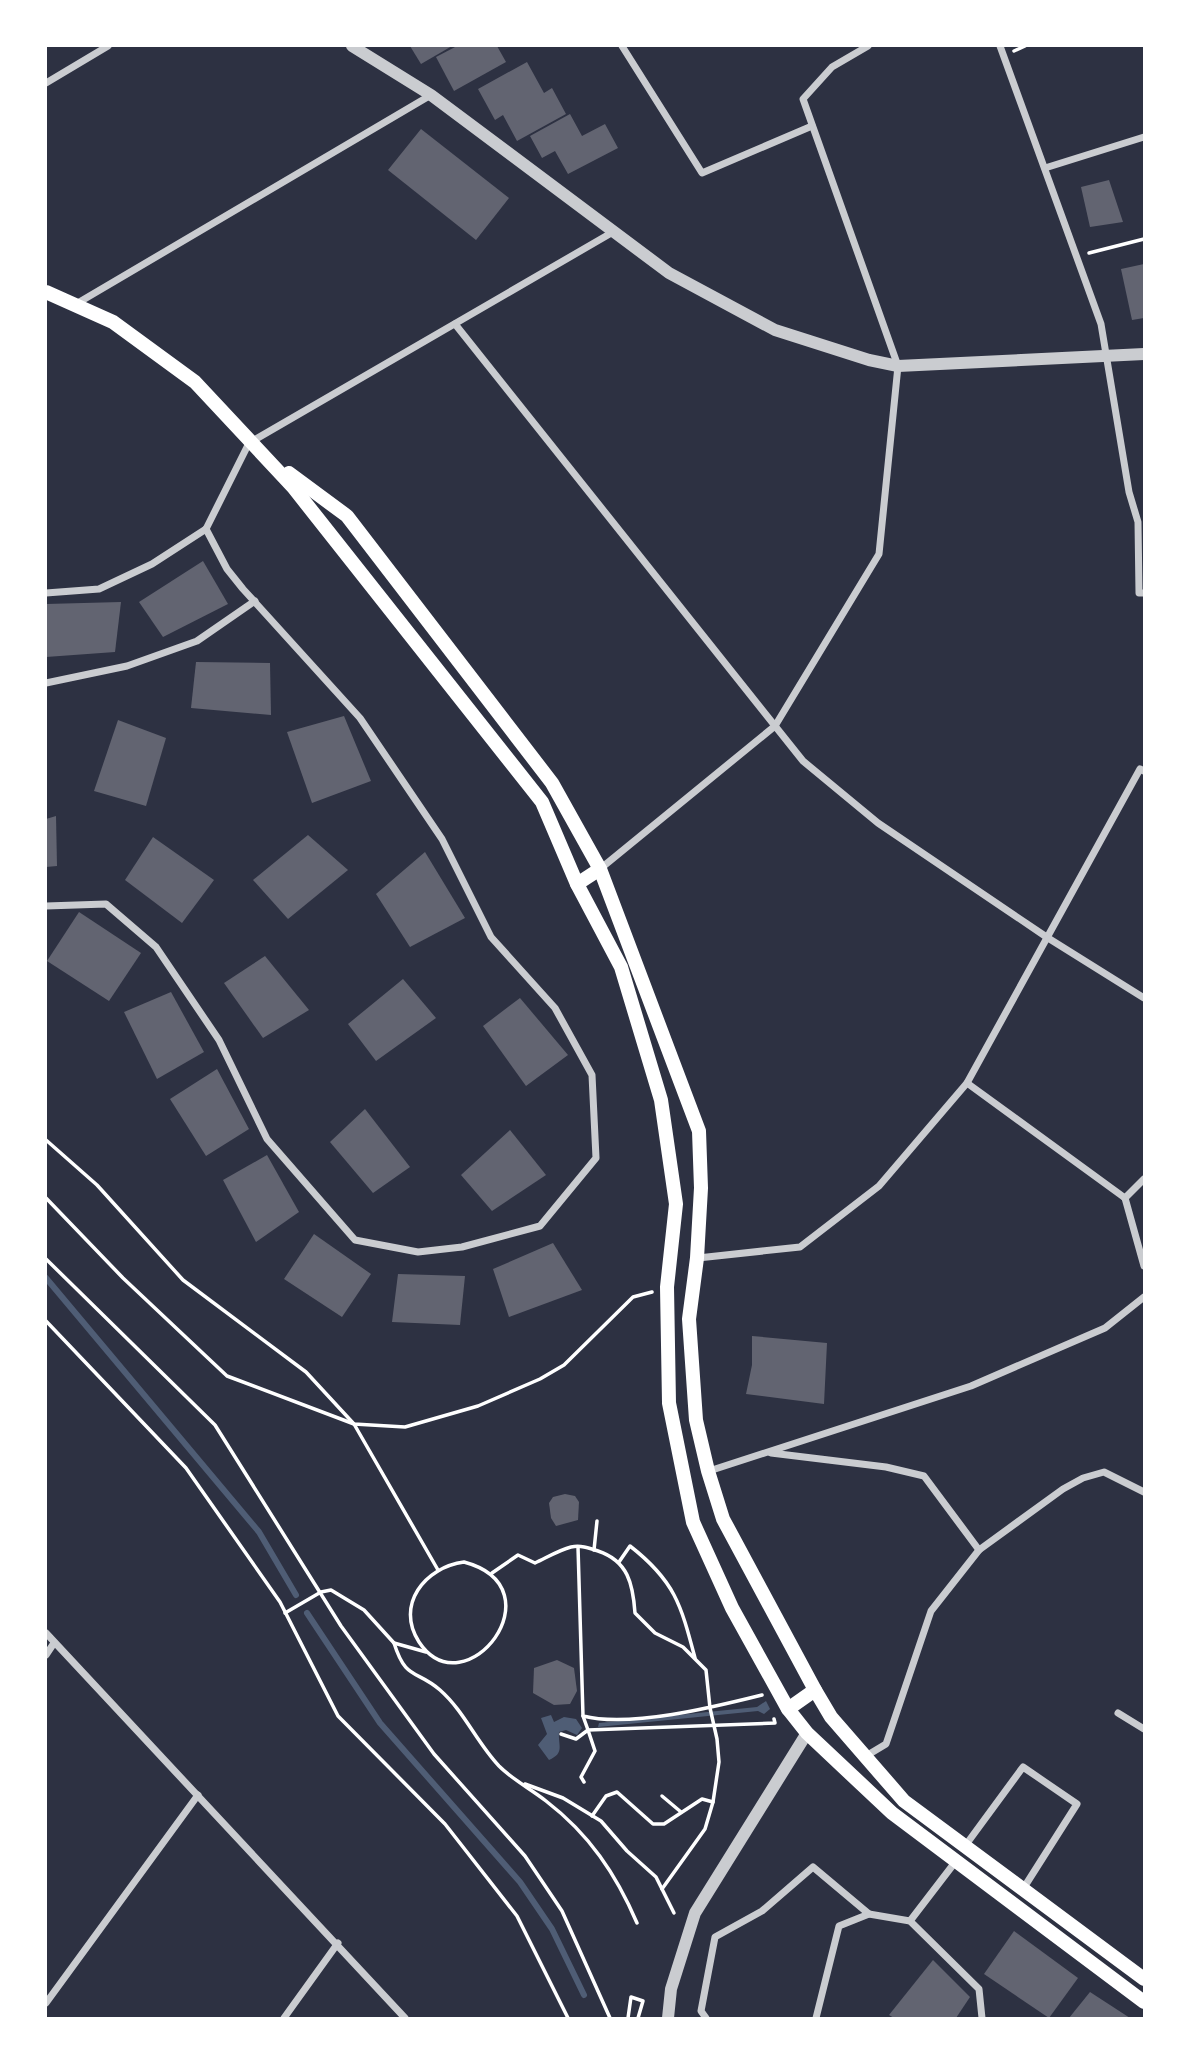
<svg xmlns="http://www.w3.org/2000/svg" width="1190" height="2064" viewBox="0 0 1190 2064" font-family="'Noto Serif',serif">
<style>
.water{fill:#4f5d75}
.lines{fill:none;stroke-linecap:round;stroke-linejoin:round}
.stream{stroke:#4f5d75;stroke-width:6}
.building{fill:#626471}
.path{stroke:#fff;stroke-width:3.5}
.minor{stroke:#caccd0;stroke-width:7}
.tertiary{stroke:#caccd0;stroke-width:12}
.secondary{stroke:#fff;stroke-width:14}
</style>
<rect width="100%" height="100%" fill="#2d3142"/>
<g class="water">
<path d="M766 1701 770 1709 764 1714 758 1711 598 1727 599 1723 757 1707Z"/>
<path d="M551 1715 554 1722 564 1717 576 1719 582 1728 577 1735 566 1730 559 1732C558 1746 565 1753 549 1760L538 1745 547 1734 541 1718Z"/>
</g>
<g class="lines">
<g class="stream">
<path d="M46 1278 259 1532 296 1595"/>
<path d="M307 1613 380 1723 520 1882 552 1929 584 1995"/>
</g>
</g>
<g class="building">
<path d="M410 46H452L421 64Z"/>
<path d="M457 46H497L506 62 454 91 436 57Z"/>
<path d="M527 62 544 93 552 88 566 114 517 141 503 115 495 120 478 89Z"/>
<path d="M570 114 582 136 605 124 618 148 568 174 555 151 542 158 530 136Z"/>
<path d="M421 129 509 198 476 240 388 170Z"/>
<path d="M1109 180 1123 222 1090 227 1081 187Z"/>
<path d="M1144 264V318L1132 320 1121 269Z"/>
<path d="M203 561 228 604 163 637 139 602Z"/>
<path d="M121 602 115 652 46 657V604Z"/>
<path d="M196 662 270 663 271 715 191 708Z"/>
<path d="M344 716 371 781 312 803 287 732Z"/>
<path d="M118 720 166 738 146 806 94 791Z"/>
<path d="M56 816 57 866 46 867V819Z"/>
<path d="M308 835 348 870 288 919 253 880Z"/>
<path d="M153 837 214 880 182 923 125 880Z"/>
<path d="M425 852 465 918 410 947 376 894Z"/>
<path d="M79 912 141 953 109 1001 47 961Z"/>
<path d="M265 956 309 1010 263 1038 224 983Z"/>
<path d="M403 979 436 1018 376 1061 348 1024Z"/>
<path d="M171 992 204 1052 157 1079 124 1012Z"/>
<path d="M520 998 568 1055 526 1086 483 1026Z"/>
<path d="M217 1069 249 1129 206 1156 170 1099Z"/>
<path d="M365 1109 410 1167 373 1193 330 1142Z"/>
<path d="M510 1130 546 1175 492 1211 461 1175Z"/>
<path d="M267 1155 299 1212 256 1242 223 1180Z"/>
<path d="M314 1234 371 1274 342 1317 284 1279Z"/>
<path d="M553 1243 582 1290 509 1317 493 1269Z"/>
<path d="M398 1274 465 1276 460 1325 392 1322Z"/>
<path d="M752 1336 827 1343 824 1404 746 1394 752 1365Z"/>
<path d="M565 1494 575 1496 579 1502 578 1520 556 1526 551 1518 549 1503 553 1497Z"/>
<path d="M557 1660 574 1668 577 1691 570 1704 554 1705 533 1693 534 1668Z"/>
<path d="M1014 1931 1078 1978 1049 2018 984 1974Z"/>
<path d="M933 1960 970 1997 956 2018H894L889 2015Z"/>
<path d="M1090 1992 1130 2018H1069Z"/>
</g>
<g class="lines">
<g class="path">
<path d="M1014 51 1025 46"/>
<path d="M1089 253 1144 239"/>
<path d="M46 1140 97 1185 183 1280 306 1372 354 1424 438 1570"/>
<path d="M46 1198 123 1278 227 1376 354 1424 405 1427 478 1406 540 1379 564 1365 633 1297 652 1292"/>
<path d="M46 1259 215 1425 341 1626 434 1754 525 1856 562 1911 610 2018"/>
<path d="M46 1321 186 1468 280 1602 338 1716 445 1824 517 1916 568 2018"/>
<path d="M578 1547 583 1716C630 1728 714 1707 762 1695"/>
<path d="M594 1550 597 1521"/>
<path d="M464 1562C561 1588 465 1711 419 1642 395 1605 425 1567 464 1562Z"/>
<path d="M619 1562 630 1546C675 1581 681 1605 695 1658"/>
<path d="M492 1573 518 1555 535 1563C546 1558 559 1550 571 1547 581 1545 589 1548 598 1551 628 1561 633 1584 635 1613L655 1633 683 1647 706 1670 710 1708 717 1739 719 1762 713 1802 705 1829 662 1889"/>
<path d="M285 1613 321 1592 331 1590 364 1610 394 1643 426 1652"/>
<path d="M394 1643C406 1681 416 1669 440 1690 464 1711 477 1743 499 1766 513 1780 531 1789 546 1801 589 1834 616 1874 637 1923"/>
<path d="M561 1734 576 1739 588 1730 583 1716"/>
<path d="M584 1782 581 1777 595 1751 588 1730 775 1723 774 1719"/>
<path d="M525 1784 563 1798 601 1821 627 1851 656 1877 674 1913"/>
<path d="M662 1796 681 1812"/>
<path d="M592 1816 606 1796 617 1792 653 1824H664L702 1799 713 1802"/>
<path d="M628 2018 631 1997 643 2001 638 2018"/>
</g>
<g class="minor">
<path d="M622 46 702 173 812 126"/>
<path d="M1000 46 1101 324 1129 492 1138 522 1139 593H1144"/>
<path d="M46 83 108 46"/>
<path d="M1045 168 1144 137"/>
<path d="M76 304 431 95"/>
<path d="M455 324 803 761 878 823 1048 938 1144 998"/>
<path d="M206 529 249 443 613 232"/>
<path d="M46 593 99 589 152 564 206 529"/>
<path d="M46 683 127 666 197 641 255 601"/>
<path d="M600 869 775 726 879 554 898 366 803 99 832 67 868 46"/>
<path d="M46 906 106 904 156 947 219 1040 267 1139 355 1240 418 1252 462 1247 540 1226 596 1158 592 1075 555 1008 491 937 442 839 360 718 243 589 227 569 206 529"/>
<path d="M967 1083 1125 1198"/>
<path d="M1125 1198 1144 1266"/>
<path d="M1125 1198 1144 1179"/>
<path d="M698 1258 800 1247 879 1186 967 1083 1140 769 1144 771"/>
<path d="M771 1453 886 1467 924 1476 979 1550"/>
<path d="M709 1471 971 1386 1105 1328 1144 1297"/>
<path d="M46 1633 405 2018"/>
<path d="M46 1655 54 1643"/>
<path d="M1118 1713 1144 1729"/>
<path d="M866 1756 886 1744 931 1611 979 1550 1063 1489 1083 1478 1104 1472 1144 1492"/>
<path d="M965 1846 1023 1767 1077 1804 1023 1889"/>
<path d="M869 1914 910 1921 979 1989 982 2018"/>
<path d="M910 1921 956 1861"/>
<path d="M46 2003 198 1795"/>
<path d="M284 2018 338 1943"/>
<path d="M706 2018 701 2011 715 1937 762 1911 813 1867 869 1914 839 1926 816 2018"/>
</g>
<g class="tertiary">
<path d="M352 46 431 95 669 273 775 330 869 360 898 366 1144 354"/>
<path d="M668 2018 671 1989 695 1913 807 1733"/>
</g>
<g class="secondary">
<path d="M46 292 113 322 195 382 293 487 542 802 577 884 621 967 661 1100 676 1204 667 1287 669 1403 693 1522 732 1608 788 1709 807 1733 892 1813 1144 2002"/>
<path d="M289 473 347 516 552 783 600 869 699 1131 701 1188 697 1258 689 1319 696 1420 708 1471 723 1519 815 1690 831 1717 904 1801 1144 1979"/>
<path d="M577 884 600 869"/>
<path d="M788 1709 815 1690"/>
</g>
</g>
<rect width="1190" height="2064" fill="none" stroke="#ffffff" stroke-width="94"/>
</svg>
